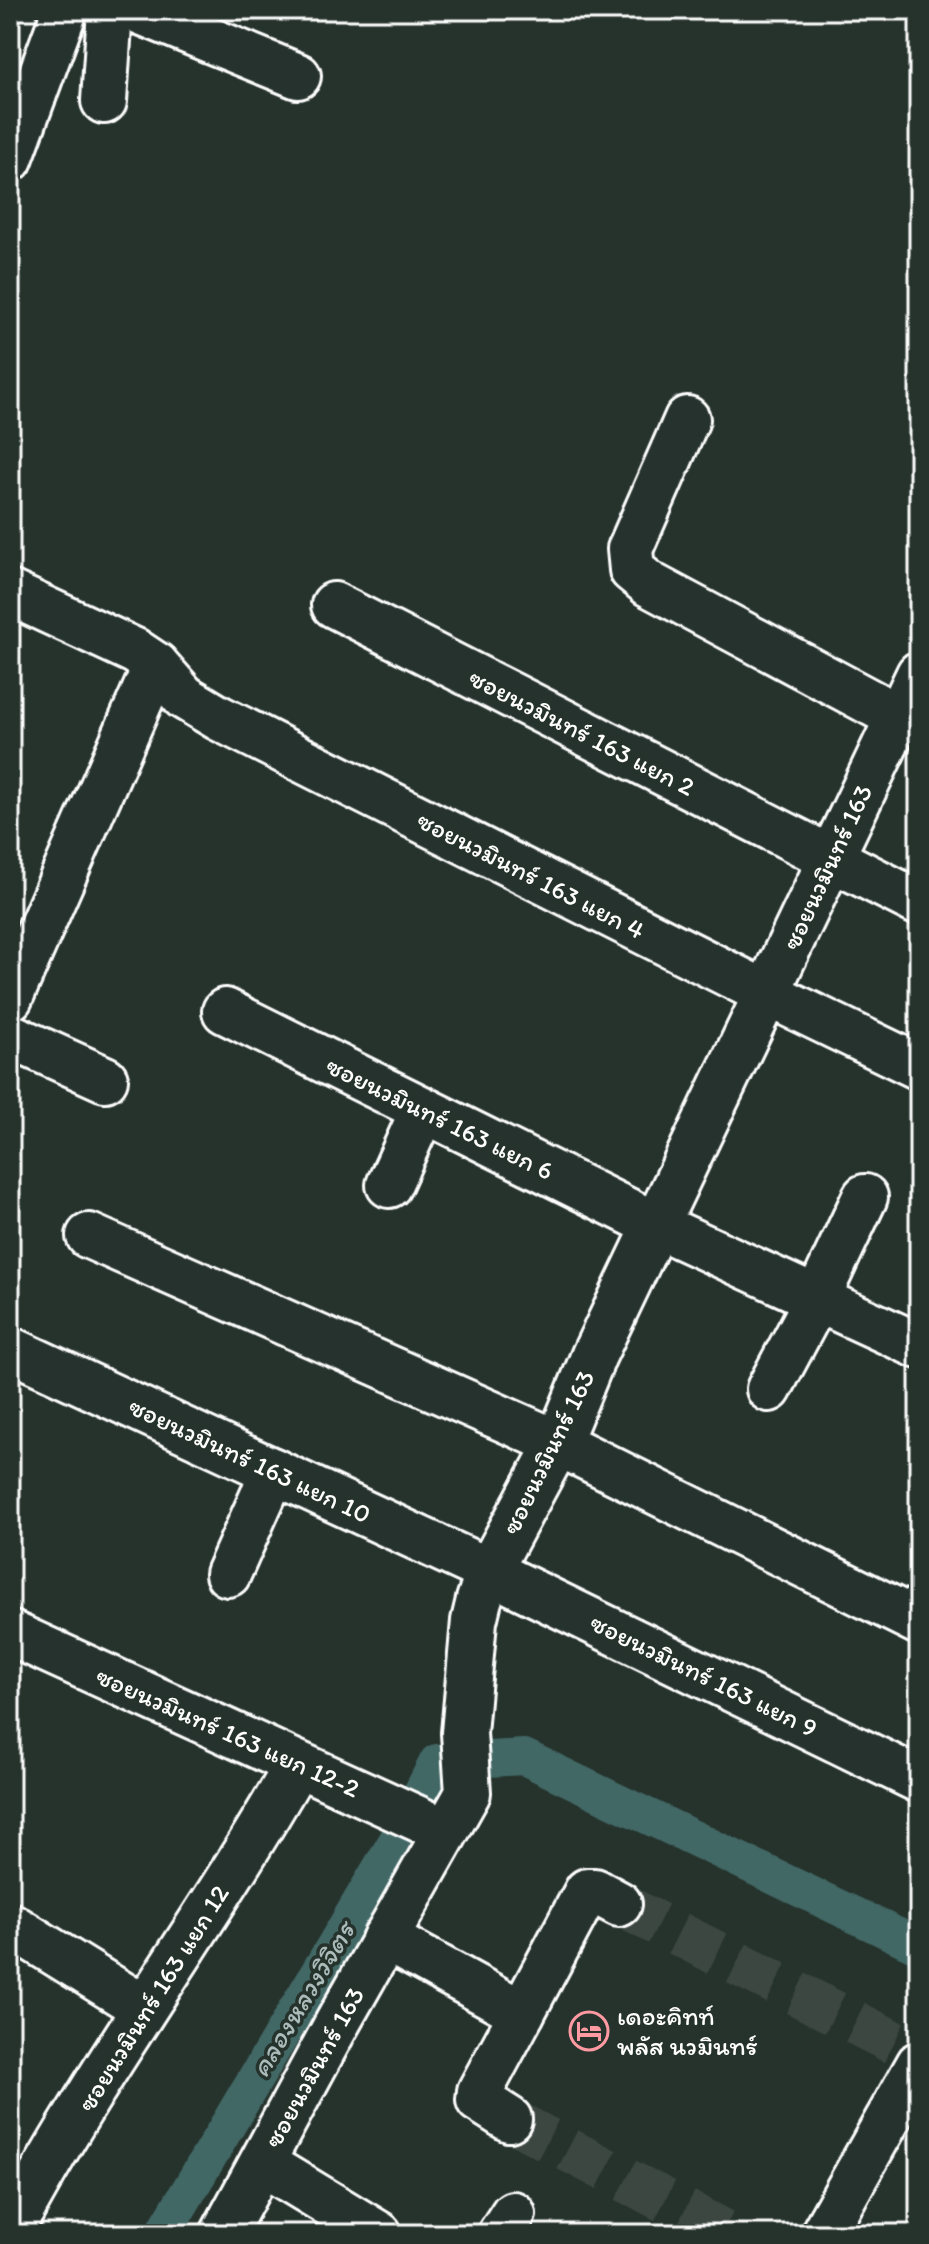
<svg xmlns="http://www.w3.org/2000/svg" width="929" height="2244" viewBox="0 0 929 2244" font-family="Itim,'Playpen Sans Thai',sans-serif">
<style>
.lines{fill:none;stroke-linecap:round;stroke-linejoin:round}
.canal{stroke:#426765;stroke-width:36}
.minor-tunnel{stroke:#3c4742;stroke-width:44;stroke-dasharray:44 22;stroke-linecap:butt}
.minor-casing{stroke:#fff;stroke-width:50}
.minor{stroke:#26332d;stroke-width:44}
.labels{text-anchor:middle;stroke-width:7;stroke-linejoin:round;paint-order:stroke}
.street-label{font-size:26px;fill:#fff;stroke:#26332d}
.poi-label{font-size:26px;fill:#fff;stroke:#26332d;text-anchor:start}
.water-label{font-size:28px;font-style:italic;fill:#aabbba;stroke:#26332d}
</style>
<rect width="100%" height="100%" fill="#26332d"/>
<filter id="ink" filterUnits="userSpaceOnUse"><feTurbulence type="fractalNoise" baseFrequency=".0125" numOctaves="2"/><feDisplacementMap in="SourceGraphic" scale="16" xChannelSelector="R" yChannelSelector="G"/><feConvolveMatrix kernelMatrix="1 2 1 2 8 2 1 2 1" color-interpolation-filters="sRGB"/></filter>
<g filter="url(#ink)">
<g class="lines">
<path class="canal" d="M163 2234 397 1840 437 1762 524 1757 919 1946"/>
<g class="minor-tunnel">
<path d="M619 1904 919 2055"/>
<path d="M509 2119 729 2234"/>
</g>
<g class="minor-casing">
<g id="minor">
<path d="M136 10 298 76"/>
<path d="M104 101 110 10"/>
<path d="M10 159 65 10"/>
<path d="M687 419 630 549 632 570 649 584 898 717"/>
<path d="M10 593 135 651 156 665 184 697 219 718 768 994 919 1067"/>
<path d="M334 605 919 903"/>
<path d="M10 998 156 665"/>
<path d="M225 1011 656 1225 919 1346"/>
<path d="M10 1036 105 1079"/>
<path d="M389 1185 423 1110"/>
<path d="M89 1236 558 1443 919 1622"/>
<path d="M10 1349 489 1571 919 1780"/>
<path d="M769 1389 817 1299 865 1197"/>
<path d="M228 1574 274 1471"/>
<path d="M10 1633 445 1831"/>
<path d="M10 1925 144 2008"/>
<path d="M385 1938 522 2013 587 1891H595L619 1904"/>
<path d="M509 2119 479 2100 480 2091 522 2013"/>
<path d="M262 2163 379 2234"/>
<path d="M10 2232C96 2070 207 1923 297 1765"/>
<path d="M223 2234 338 2022 468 1793 464 1733 474 1621 479 1600 489 1571 558 1443 594 1355 919 674"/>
<path d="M500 2234 513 2214"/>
<path d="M823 2234 919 2064"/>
</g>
</g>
<use href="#minor" class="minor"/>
</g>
</g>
<defs>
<g id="hotel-ring" transform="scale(2)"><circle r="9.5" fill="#26332d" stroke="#ff9aa2" stroke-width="1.5"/><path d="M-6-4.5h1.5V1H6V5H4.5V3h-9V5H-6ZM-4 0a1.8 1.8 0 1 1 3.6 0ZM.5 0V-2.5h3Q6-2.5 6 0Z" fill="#ff9aa2"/></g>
</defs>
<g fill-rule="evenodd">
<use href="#hotel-ring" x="589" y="2031"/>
</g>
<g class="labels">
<g class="street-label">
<text transform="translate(582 732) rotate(27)" y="9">ซอยนวมินทร์ 163 แยก 2</text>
<text transform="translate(827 867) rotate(-65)" y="9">ซอยนวมินทร์ 163</text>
<text transform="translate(531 875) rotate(27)" y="9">ซอยนวมินทร์ 163 แยก 4</text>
<text transform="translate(440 1118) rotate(26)" y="9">ซอยนวมินทร์ 163 แยก 6</text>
<text transform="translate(548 1452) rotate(-64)" y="9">ซอยนวมินทร์ 163</text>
<text transform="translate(250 1460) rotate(25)" y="9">ซอยนวมินทร์ 163 แยก 10</text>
<text transform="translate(704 1675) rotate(26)" y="9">ซอยนวมินทร์ 163 แยก 9</text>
<text transform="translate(228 1732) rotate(24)" y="9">ซอยนวมินทร์ 163 แยก 12-2</text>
<text transform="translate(153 1998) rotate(-58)" y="9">ซอยนวมินทร์ 163 แยก 12</text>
<text transform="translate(314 2067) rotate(-61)" y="9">ซอยนวมินทร์ 163</text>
</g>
<g class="poi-label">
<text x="617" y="2025">เดอะคิทท์<tspan x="617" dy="30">พลัส นวมินทร์</tspan></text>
</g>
<g class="water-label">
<text transform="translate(302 1999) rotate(-59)" y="10">คลองหลวงวิจิตร</text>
</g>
</g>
<rect width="929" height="2244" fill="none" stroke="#26332d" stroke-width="40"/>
<rect x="20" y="20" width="889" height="2204" fill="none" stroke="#fff" stroke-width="3" filter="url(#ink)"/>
</svg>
